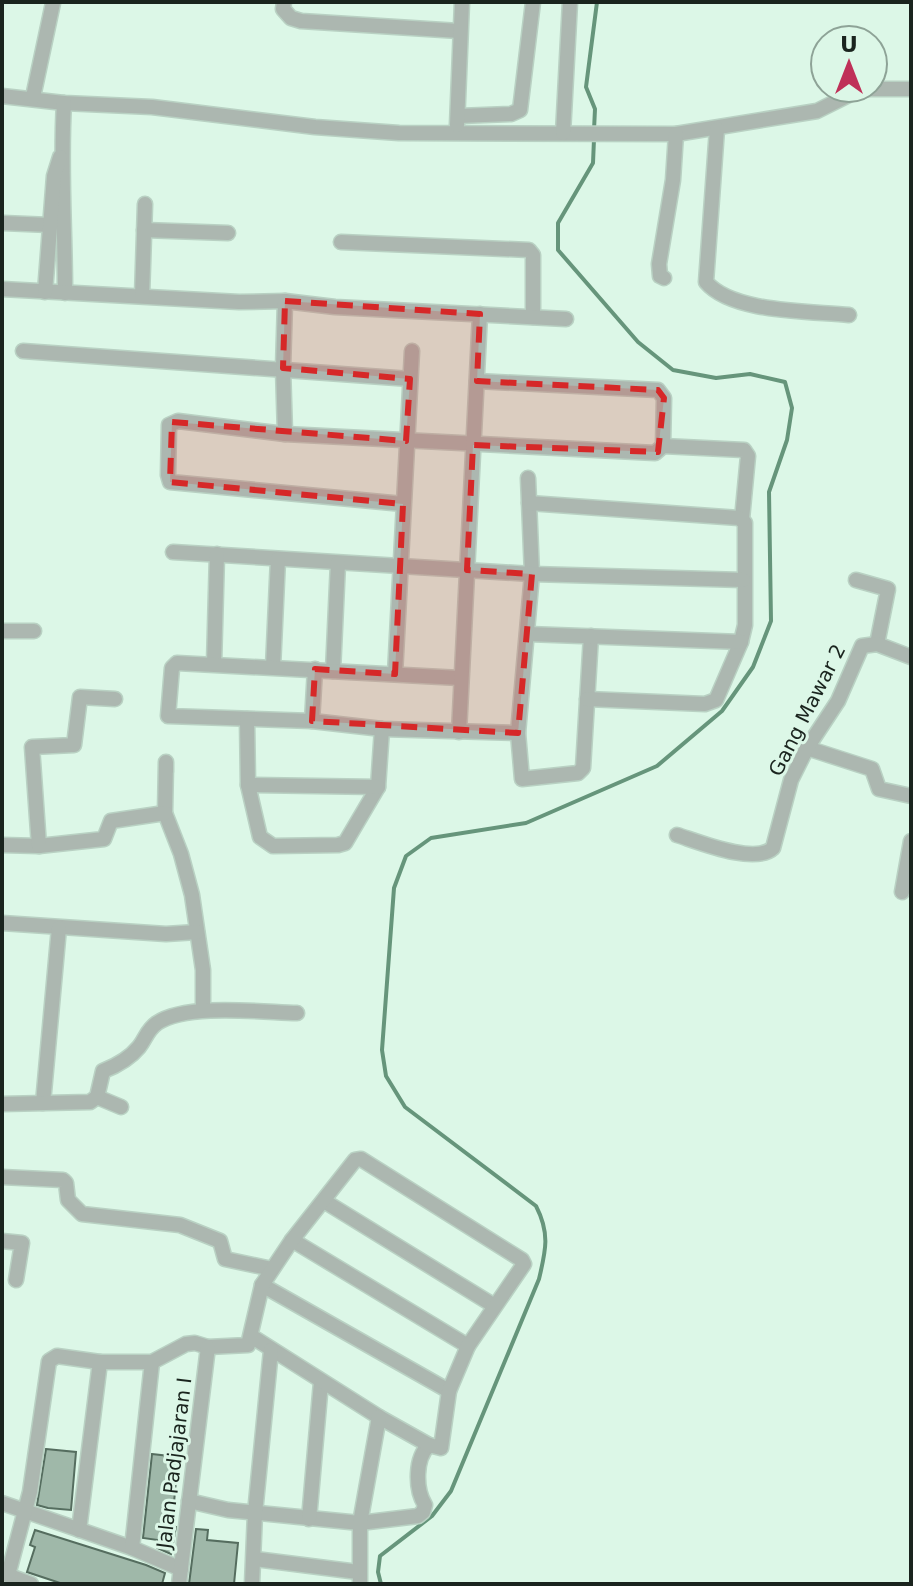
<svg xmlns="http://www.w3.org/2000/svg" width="913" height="1586" viewBox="0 0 913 1586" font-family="'DejaVu Sans',sans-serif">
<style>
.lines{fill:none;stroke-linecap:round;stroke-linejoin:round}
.stream{stroke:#66957b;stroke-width:4}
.building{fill:#9fb8a9;stroke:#556d5f;stroke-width:2}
.minor-casing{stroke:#b9d1c3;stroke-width:17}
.minor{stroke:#acb7b0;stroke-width:14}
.marked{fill:#d62828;fill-opacity:0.2;stroke:#d62828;stroke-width:6;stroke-dasharray:16 10;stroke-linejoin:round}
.labels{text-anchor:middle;stroke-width:6;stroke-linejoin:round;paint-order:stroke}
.street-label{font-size:20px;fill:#1a241e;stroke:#dcf7e7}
</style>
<rect width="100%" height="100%" fill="#dcf7e7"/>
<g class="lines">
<g class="stream">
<path d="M594 130 595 109 586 87 597 2"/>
<path d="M381 1584 378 1572 380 1556 432 1516 451 1491 539 1279C546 1250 550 1233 536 1206L405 1107 386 1076 382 1050 394 888 406 856 431 838 526 823 657 766 722 711 753 667 771 621 769 492 787 440 792 408 785 382 750 374 716 378 673 370 638 342 558 250V223L593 163 594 139"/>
</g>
</g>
<g class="building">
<path d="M46 1449 76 1452 71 1510 48 1508 37 1505Z"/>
<path d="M152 1454 178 1457 172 1526 176 1527 171 1554 157 1548 158 1540 143 1538Z"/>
<path d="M196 1529 208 1530 207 1540 238 1543 234 1584H189Z"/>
<path d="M35 1530 146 1565 165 1573 162 1584H63L27 1572 35 1547 30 1545Z"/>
</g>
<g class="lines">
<g class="minor-casing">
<g id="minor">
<path d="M284 2 283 9 291 18 301 21 459 31"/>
<path d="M2 96 64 103 152 107 315 127 399 133 676 134 817 111 855 92 870 89H911"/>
<path d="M33 97 53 3"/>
<path d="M64 103C60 166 65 229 65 293"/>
<path d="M459 116 511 114 520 110 533 2"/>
<path d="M457 125 462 2"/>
<path d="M717 129 706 282C732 313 810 311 849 315"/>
<path d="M563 133 570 2"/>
<path d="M3 223 50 225"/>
<path d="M144 230 228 233"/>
<path d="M341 242 529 250 533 255V317"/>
<path d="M664 278 660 276 659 264 673 180 676 134"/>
<path d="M2 289 239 302 285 301 335 307 566 319"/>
<path d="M45 292 54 176 60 157"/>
<path d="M142 296 145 204"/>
<path d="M23 351 410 379"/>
<path d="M285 434 283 368 285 301"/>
<path d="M663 446 744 450 748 456 742 519"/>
<path d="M528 478 532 574 518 733 522 779 578 773 583 768 591 636"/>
<path d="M529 503 739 518 745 523V625L741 642 716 700 705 704 587 699"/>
<path d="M403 504 170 482 168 475 169 425 178 421 285 434 655 453 663 446 664 398 658 390 477 381"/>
<path d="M173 552 532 574 743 580"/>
<path d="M856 580 888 589 877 644"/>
<path d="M2 631H34"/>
<path d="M528 634 741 642"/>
<path d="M214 664 217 554"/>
<path d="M273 667 278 559"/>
<path d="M333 671 338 563"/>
<path d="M395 674 412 351"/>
<path d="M460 678 177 663 172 668 168 716 312 721 382 729 518 733"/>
<path d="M247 719 248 785 260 837 273 846 338 845 345 843 378 787 382 729"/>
<path d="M312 721 315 669"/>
<path d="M459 732 480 314"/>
<path d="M807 748 872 769 879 789 911 796"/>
<path d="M166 772V762L165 813 181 854 192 895 203 970V1010"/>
<path d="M248 785 378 787"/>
<path d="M677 835C699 842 755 865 773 848L791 780 807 748 838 701 862 646 877 644 911 657"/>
<path d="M2 845 39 846 104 839 111 821 165 813"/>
<path d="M39 846 32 747 74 745 80 697 115 699"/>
<path d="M902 892 911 841"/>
<path d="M2 923 166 934 197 932"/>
<path d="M97 1097 121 1107"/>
<path d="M43 1103 59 928"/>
<path d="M2 1104 90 1102 97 1097 103 1071C116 1066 130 1058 139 1047 146 1038 147 1030 157 1023 187 1003 261 1012 297 1013"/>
<path d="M2 1177 63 1180 66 1183 68 1200 82 1214 180 1225 220 1241 225 1259 272 1269"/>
<path d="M324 1201 493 1305"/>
<path d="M292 1240 468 1346"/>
<path d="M2 1241 22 1243 16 1280"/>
<path d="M262 1285 449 1391"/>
<path d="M189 1501 228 1510 360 1523 418 1516 423 1512 425 1505C415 1489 415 1458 429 1445"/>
<path d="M2 1503 132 1548 181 1569"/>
<path d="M309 1519 321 1382"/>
<path d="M79 1530 100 1362"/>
<path d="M132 1548 152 1362"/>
<path d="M255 1559 358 1572"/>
<path d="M2 1573 31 1584"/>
<path d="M8 1575 30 1492 49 1361 57 1356 100 1362H152L186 1344 195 1343 208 1347 248 1345 262 1285 292 1240 355 1160 361 1159 522 1260 524 1264 468 1346 449 1391 441 1448 429 1445 379 1417 251 1336"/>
<path d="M179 1584 208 1347"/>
<path d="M252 1584 255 1513 271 1350"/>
<path d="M360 1584V1523L379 1417"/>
</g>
</g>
<use href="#minor" class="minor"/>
</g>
<path class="marked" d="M285 301 480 314 477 381 658 390 664 398 658 452 473 445 467 570 532 574 518 733 312 721 315 669 395 674 403 504 170 482 172 422 406 441 410 379 283 368Z"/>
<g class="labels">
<g class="street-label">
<text transform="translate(807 710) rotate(-63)" y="7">Gang Mawar 2</text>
<text transform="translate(174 1463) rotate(-83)" y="7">Jalan Padjajaran I</text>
</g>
</g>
<rect width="913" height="1586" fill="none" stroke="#1a241e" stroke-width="8"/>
<g transform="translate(849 64)"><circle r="38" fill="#dcf7e7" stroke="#8ea397" stroke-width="2"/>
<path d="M0-6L14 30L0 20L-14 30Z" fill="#bf3058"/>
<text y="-12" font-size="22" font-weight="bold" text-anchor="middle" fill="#1a241e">U</text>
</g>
</svg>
